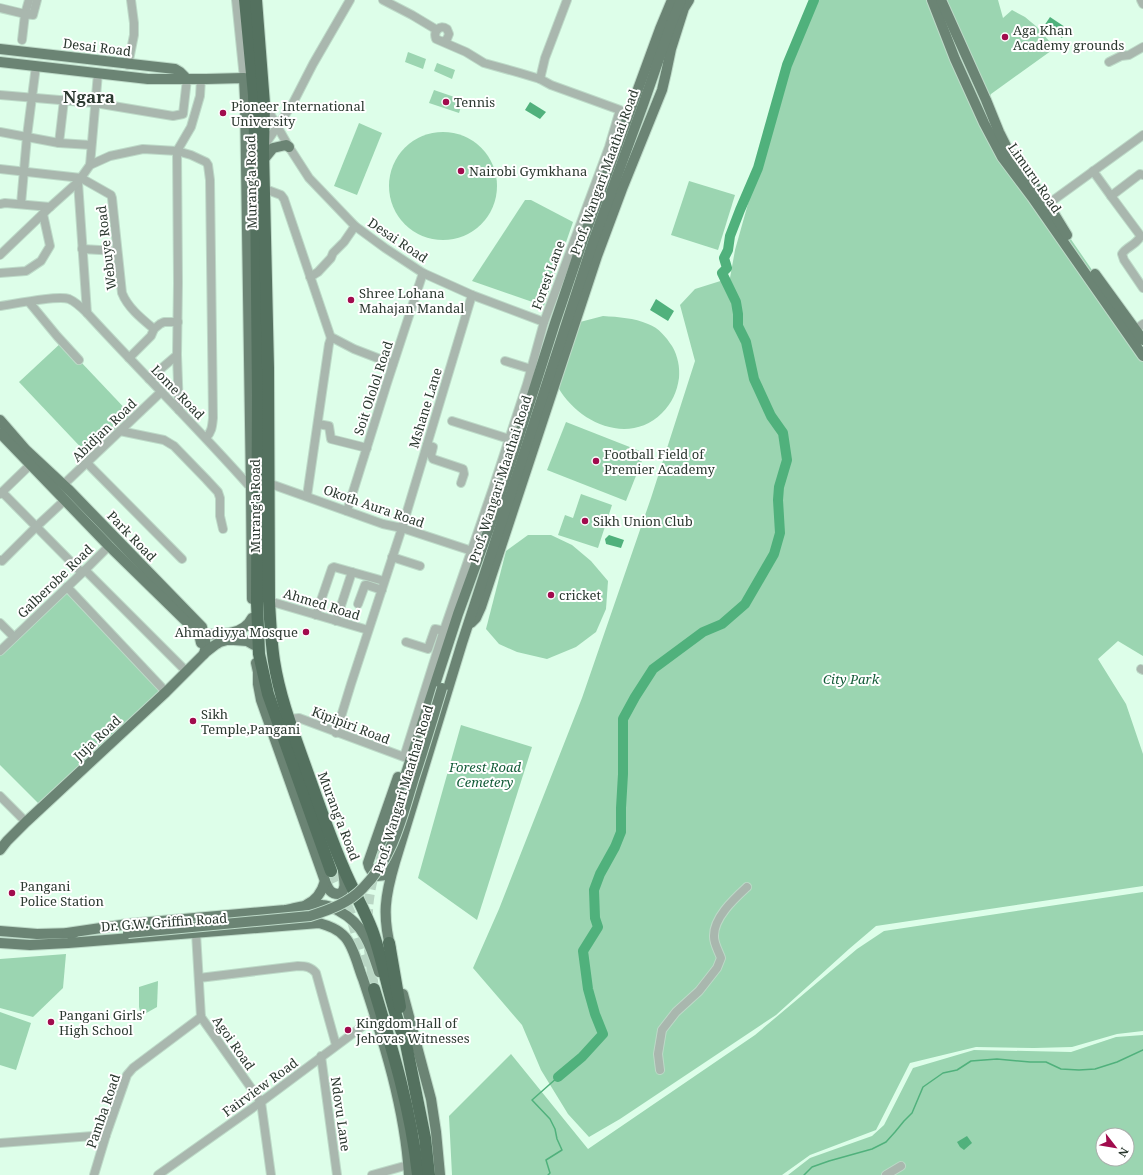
<svg xmlns="http://www.w3.org/2000/svg" width="1143" height="1175" viewBox="0 0 1143 1175" font-family="'Noto Serif',serif">
<style>
.green{fill:#9bd5b1;fill-rule:evenodd}
.water{fill:#50b17c}
.lines{fill:none;stroke-linecap:round;stroke-linejoin:round}
.stream{stroke:#50b17c;stroke-width:1.5}
.river{stroke:#50b17c;stroke-width:10}
.major-tunnel{stroke:#b9d6c4;stroke-width:10;stroke-dasharray:10 5;stroke-linecap:butt}
.highway-tunnel{stroke:#b9d6c4;stroke-width:12;stroke-dasharray:12 6;stroke-linecap:butt}
.minor-casing{stroke:#bddac8;stroke-width:10}
.major-casing{stroke:#bddac8;stroke-width:12}
.highway-casing{stroke:#bddac8;stroke-width:14}
.minor{stroke:#a9b7ae;stroke-width:8}
.major{stroke:#6b8474;stroke-width:10}
.highway{stroke:#54715f;stroke-width:12}
.major-bridge-casing{stroke:#bddac8;stroke-width:12;stroke-linecap:butt}
.major-bridge{stroke:#6b8474;stroke-width:10}
.poi-dot{fill:#a10b4d;stroke:#fff;stroke-width:1.5}
.labels{text-anchor:middle;stroke-width:4;stroke-linejoin:round;paint-order:stroke}
.poi-label{font-size:13px;fill:#2b382f;stroke:#fff;text-anchor:start}
.street-label{font-size:13px;fill:#2b382f;stroke:#fff}
.park-label{font-size:13px;font-style:italic;fill:#135c38;stroke:#fff}
.district-label{font-size:17px;font-weight:bold;fill:#2b382f;stroke:#fff}
</style>
<rect width="100%" height="100%" fill="#ddfee9"/>
<g class="green">
<path d="M817 0H931L935 10 1000 133 1046 203 1143 344V656L1118 641 1098 659 1126 704 1143 754V886L876 926 849 949 776 1015 620 1119 589 1137 568 1114 541 1070 522 1025 473 968 499 909 582 698 651 498 695 361 680 305 695 289 730 278 735 250 787 65Z"/>
<path d="M946 0H998L1003 18 1012 10 1025 17 1037 27 1055 48 991 94 990 96Z"/>
<path d="M408 52 426 59 423 69 405 62Z"/>
<path d="M437 63 455 70 452 79 434 71Z"/>
<path d="M434 90 463 100 459 113 429 103Z"/>
<path d="M359 123 382 133 357 195 334 186Z"/>
<circle cx="443" cy="186" r="54"/>
<path d="M689 181 735 195 718 250 671 235Z"/>
<path d="M525 200H531L573 222 544 306 472 281Z"/>
<path d="M603 316C619 317 634 318 648 324 659 328 666 337 672 346 678 356 680 368 679 378 677 392 672 403 662 413 629 446 578 423 558 387L580 322Z"/>
<path d="M62 342 132 416 89 456 19 382Z"/>
<path d="M566 422 645 453 626 501 547 470Z"/>
<path d="M581 494 612 505 598 548 558 535 565 515 573 518Z"/>
<path d="M528 535H551L572 545 591 561 608 581 606 609 596 632 576 647 547 659 517 652 499 644 486 629 506 551Z"/>
<path d="M67 587 166 692 42 807 0 765V651Z"/>
<path d="M461 725 532 747 477 920 418 878Z"/>
<path d="M1143 892V1031L1117 1034 1072 1047 1034 1048 976 1047 910 1063 876 1130 810 1155 782 1175H452L449 1116 511 1054 588 1149 755 1035 857 949 884 931Z"/>
<path d="M66 954 63 988 33 1017 0 1008V959Z"/>
<path d="M158 981 157 1007 141 1016 139 1007V987Z"/>
<path d="M0 1012 31 1023 16 1070 0 1065Z"/>
<path d="M1143 1035V1175H788L810 1158 872 1136 884 1125 913 1068 974 1050 1071 1052 1116 1037ZM1103 1135H1127V1159H1103Z"/>
</g>
<g class="water">
<path d="M1050 17 1068 29 1062 38 1044 26Z"/>
<path d="M530 102 546 112 540 119 525 110Z"/>
<path d="M656 299 674 311 668 321 650 310Z"/>
<path d="M609 535 624 540 621 548 606 544 605 539Z"/>
<path d="M967 1136 972 1143 964 1150 960 1147 957 1142Z"/>
</g>
<g class="lines">
<g class="stream">
<path d="M548 1175 550 1173 546 1160 562 1150 557 1139 555 1129 550 1119 532 1100 558 1077"/>
<path d="M804 1175 812 1167 829 1161 872 1149 886 1142 895 1132 904 1121 912 1113 923 1087 943 1073 957 1070 971 1061 997 1059 1030 1062H1046L1061 1069 1079 1070 1095 1069 1117 1062 1143 1050"/>
</g>
<path class="river" d="M558 1077 582 1057 603 1034 595 1014 588 989 583 951 598 927 595 918 594 890 600 874 615 847 621 832V808L623 774V719L635 697 653 669 703 632 722 624 745 604 774 554 780 533 778 500 779 487 787 460 783 433 771 416 754 379 746 342 738 326V314L736 302 722 273 727 268 724 258 728 250 730 236 740 210 758 168 787 65 814 0"/>
<g class="major-tunnel">
<path d="M368 919C367 894 375 871 382 847"/>
<path d="M369 949 374 989"/>
</g>
<path class="highway-tunnel" d="M331 871 353 921 374 989"/>
<g class="minor-casing">
<g id="minor">
<path d="M236 0 244 78"/>
<path d="M383 0 412 15 437 30"/>
<path d="M1141 0 1143 4"/>
<path d="M0 8 25 14 29 0"/>
<path d="M22 40 25 14 33 15 37 0"/>
<path d="M1109 62 1121 56 1129 55 1143 47"/>
<path d="M128 65 134 35V23L131 0"/>
<path d="M540 79 545 58 567 0"/>
<path d="M0 95 95 103 173 116 183 114 187 79"/>
<path d="M265 105 289 147 309 178 355 226 385 248 423 273 472 295 544 322"/>
<path d="M0 132 59 143 91 145"/>
<path d="M59 143 64 100"/>
<path d="M264 146 277 127 293 103 313 64 350 0"/>
<path d="M90 165 98 73"/>
<path d="M0 169 81 178 111 195 112 198 122 293C128 308 142 319 154 329"/>
<path d="M1093 171 1111 196 1136 177 1140 174 1143 175"/>
<path d="M78 182 87 313"/>
<path d="M265 189 281 195 284 199 331 338"/>
<path d="M1111 196 1140 235V237C1136 245 1126 247 1122 254L1124 260 1143 288"/>
<path d="M0 204 5 203 50 207"/>
<path d="M21 204 27 136 36 66"/>
<path d="M1048 204 1143 135"/>
<path d="M82 249 117 251"/>
<path d="M0 255 50 207 78 182 90 165 110 156 143 149 177 151 191 155 206 162 208 165 210 180 213 418C212 427 212 431 206 438"/>
<path d="M0 273 26 271 41 261 50 246 43 214"/>
<path d="M310 277 318 272 331 258 333 253 344 242 355 226"/>
<path d="M29 302 57 336 79 360"/>
<path d="M0 306C14 304 58 295 69 299 76 302 82 308 87 313 141 372 198 428 251 488"/>
<path d="M1136 329 1143 324"/>
<path d="M177 355 179 410"/>
<path d="M129 358 151 336 154 329 160 324 164 322H178"/>
<path d="M505 361 531 369"/>
<path d="M149 379 177 355 178 283 177 151 191 127 200 96 201 79"/>
<path d="M452 421 509 439"/>
<path d="M318 424 329 426 331 439 367 448"/>
<path d="M120 431 164 440 174 446 206 479 218 492 220 498V516L223 529"/>
<path d="M427 445 433 447 431 455 433 459 463 469 464 474 461 483"/>
<path d="M87 463 182 559"/>
<path d="M268 483 383 524 402 528 472 551"/>
<path d="M63 485 161 392"/>
<path d="M2 492 82 573"/>
<path d="M0 494 30 465"/>
<path d="M307 496 329 344 331 338H333L354 349 393 364"/>
<path d="M347 511 387 383 423 273"/>
<path d="M392 557 420 566"/>
<path d="M0 560 2 561 37 526 65 500"/>
<path d="M85 570 187 672"/>
<path d="M67 587 166 692"/>
<path d="M269 601 368 630"/>
<path d="M358 604 365 585H367L382 590"/>
<path d="M316 615 332 568 334 567 384 581"/>
<path d="M336 621 352 572"/>
<path d="M0 623 14 637"/>
<path d="M406 642 428 649 435 629 445 631"/>
<path d="M0 651 82 573 109 546"/>
<path d="M1141 669 1143 670"/>
<path d="M289 719 299 718 404 757 442 636 493 488 527 384 544 322 609 147 620 110 551 85 540 79 520 73 484 63 466 52 436 39C433 31 440 24 447 29L449 34 447 39 443 42"/>
<path d="M336 733 351 684 402 528 472 295"/>
<path d="M0 796 26 822"/>
<path d="M196 933 201 1017"/>
<path d="M199 978 298 966C306 966 311 967 316 973L336 1045"/>
<path d="M201 1017 261 1102 271 1175"/>
<path d="M321 1056 337 1175"/>
<path d="M660 1070 658 1054 662 1030 676 1012 699 991 717 968 721 958C719 952 714 944 714 937 713 918 734 899 747 887"/>
<path d="M0 1143 106 1135"/>
<path d="M94 1175 106 1135 127 1075 133 1068 201 1017"/>
<path d="M158 1175 261 1102 375 1017"/>
<path d="M372 1175 408 1165"/>
<path d="M886 1175 901 1166"/>
</g>
</g>
<g class="major-casing">
<g id="major">
<path d="M932 0 955 59 984 123 1002 157 1032 197 1143 356"/>
<path d="M941 0 986 100 999 132 1007 148 1048 204 1067 235"/>
<path d="M0 49 175 69 180 72 187 79"/>
<path d="M0 62 148 79H206L244 78 245 99 251 488 252 599"/>
<path d="M264 159 273 148 286 145 289 147"/>
<path d="M1095 274 1143 340"/>
<path d="M0 420 26 450 70 491 202 627 206 645 204 654"/>
<path d="M0 433 109 546 199 634 201 643"/>
<path d="M471 623 476 618 481 607 597 256 622 189 662 90 666 73 671 49 684 8 689 0"/>
<path d="M199 634C217 634 243 637 252 618"/>
<path d="M256 663 258 672V684L261 700 325 881C328 888 330 895 340 894 347 889 344 880 343 872"/>
<path d="M382 847 458 614 495 512 555 323 585 234 660 29 672 0"/>
<path d="M0 850 7 841 26 822 166 692 206 652 215 645 220 642 227 640H234L247 641 254 645"/>
<path d="M393 866 386 875 377 876C372 872 369 869 368 863L398 777"/>
<path d="M306 905C317 900 322 892 325 881"/>
<path d="M0 931 37 934 74 933"/>
<path d="M67 933 128 924 285 910C296 908 310 903 322 905 328 905 334 908 339 911 364 924 371 947 379 972"/>
<path d="M0 943 30 945 68 943 319 923C329 926 338 929 345 937 354 947 358 967 363 979 384 1042 405 1109 409 1175"/>
<path d="M391 950C382 915 385 896 395 862L462 643 593 242 644 102 671 24 681 0"/>
<path d="M403 994 431 1099 436 1132 440 1175"/>
</g>
</g>
<g class="highway-casing">
<g id="highway">
<path d="M245 0 254 95 256 182 258 395 257 602 259 654 268 694 331 871"/>
<path d="M256 0 264 104 263 150 268 368 269 601C270 621 271 641 274 661 280 700 295 737 308 774 319 805 330 837 343 867 352 889 364 909 372 930 385 965 389 1003 404 1037"/>
<path d="M389 943 400 1007"/>
<path d="M374 989C393 1051 411 1110 418 1175"/>
<path d="M403 1029 425 1138 429 1175"/>
</g>
</g>
<use href="#minor" class="minor"/>
<use href="#major" class="major"/>
<use href="#highway" class="highway"/>
<g class="major-bridge-casing">
<path id="major-bridge" d="M128 933 310 916C329 910 349 903 363 888 393 858 402 817 414 778 424 748 433 718 442 688"/>
</g>
<use href="#major-bridge" class="major-bridge"/>
</g>
<g class="poi-dot">
<circle cx="1005" cy="37" r="4"/>
<circle cx="446" cy="102" r="4"/>
<circle cx="223" cy="113" r="4"/>
<circle cx="461" cy="171" r="4"/>
<circle cx="351" cy="300" r="4"/>
<circle cx="596" cy="461" r="4"/>
<circle cx="585" cy="521" r="4"/>
<circle cx="551" cy="595" r="4"/>
<circle cx="306" cy="632" r="4"/>
<circle cx="193" cy="721" r="4"/>
<circle cx="12" cy="893" r="4"/>
<circle cx="51" cy="1022" r="4"/>
<circle cx="348" cy="1030" r="4"/>
</g>
<g class="labels">
<g class="poi-label">
<text x="1013" y="35">Aga Khan<tspan x="1013" dy="15">Academy grounds</tspan></text>
<text x="454" y="107">Tennis</text>
<text x="231" y="111">Pioneer International<tspan x="231" dy="15">University</tspan></text>
<text x="469" y="176">Nairobi Gymkhana</text>
<text x="359" y="298">Shree Lohana<tspan x="359" dy="15">Mahajan Mandal</tspan></text>
<text x="604" y="459">Football Field of<tspan x="604" dy="15">Premier Academy</tspan></text>
<text x="593" y="526">Sikh Union Club</text>
<text x="559" y="600">cricket</text>
<text x="298" y="637" text-anchor="end">Ahmadiyya Mosque</text>
<text x="201" y="719">Sikh<tspan x="201" dy="15">Temple,Pangani</tspan></text>
<text x="20" y="891">Pangani<tspan x="20" dy="15">Police Station</tspan></text>
<text x="59" y="1020">Pangani Girls'<tspan x="59" dy="15">High School</tspan></text>
<text x="356" y="1028">Kingdom Hall of<tspan x="356" dy="15">Jehovas Witnesses</tspan></text>
</g>
<g class="street-label">
<text transform="translate(97 47) rotate(7)" y="5">Desai Road</text>
<text transform="translate(604 172) rotate(-70)" y="5">Prof. Wangari Maathai Road</text>
<text transform="translate(1035 178) rotate(55)" y="5">Limuru Road</text>
<text transform="translate(251 182) rotate(-91)" y="5">Murang'a Road</text>
<text transform="translate(398 240) rotate(34)" y="5">Desai Road</text>
<text transform="translate(106 248) rotate(-97)" y="5">Webuye Road</text>
<text transform="translate(548 275) rotate(-70)" y="5">Forest Lane</text>
<text transform="translate(373 388) rotate(-72)" y="5">Soit Ololol Road</text>
<text transform="translate(178 392) rotate(46)" y="5">Lome Road</text>
<text transform="translate(425 408) rotate(-73)" y="5">Mshane Lane</text>
<text transform="translate(104 430) rotate(-44)" y="5">Abidjan Road</text>
<text transform="translate(500 479) rotate(-72)" y="5">Prof. Wangari Maathai Road</text>
<text transform="translate(255 506) rotate(-90)" y="5">Murang'a Road</text>
<text transform="translate(374 506) rotate(19)" y="5">Okoth Aura Road</text>
<text transform="translate(132 536) rotate(46)" y="5">Park Road</text>
<text transform="translate(55 581) rotate(-44)" y="5">Galberobe Road</text>
<text transform="translate(322 604) rotate(17)" y="5">Ahmed Road</text>
<text transform="translate(351 725) rotate(21)" y="5">Kipipiri Road</text>
<text transform="translate(97 738) rotate(-43)" y="5">Juja Road</text>
<text transform="translate(403 789) rotate(-73)" y="5">Prof. Wangari Maathai Road</text>
<text transform="translate(339 816) rotate(69)" y="5">Murang'a Road</text>
<text transform="translate(164 922) rotate(-4)" y="5">Dr. G.W. Griffin Road</text>
<text transform="translate(234 1043) rotate(55)" y="5">Agoi Road</text>
<text transform="translate(260 1087) rotate(-36)" y="5">Fairview Road</text>
<text transform="translate(103 1111) rotate(-71)" y="5">Pamba Road</text>
<text transform="translate(341 1114) rotate(82)" y="5">Ndovu Lane</text>
</g>
<g class="park-label">
<text x="851" y="684">City Park</text>
<text x="485" y="772">Forest Road<tspan x="485" dy="15">Cemetery</tspan></text>
</g>
<g class="district-label">
<text x="89" y="103">Ngara</text>
</g>
</g>
<g transform="translate(1115 1147) rotate(121)"><circle r="19" fill="#ffffff" stroke="#aaafac"/>
<path d="M0-3L7 15L0 10L-7 15Z" fill="#a10b4d"/>
<text y="-6" font-size="11" font-weight="bold" text-anchor="middle" fill="#2b382f">N</text>
</g>
</svg>
